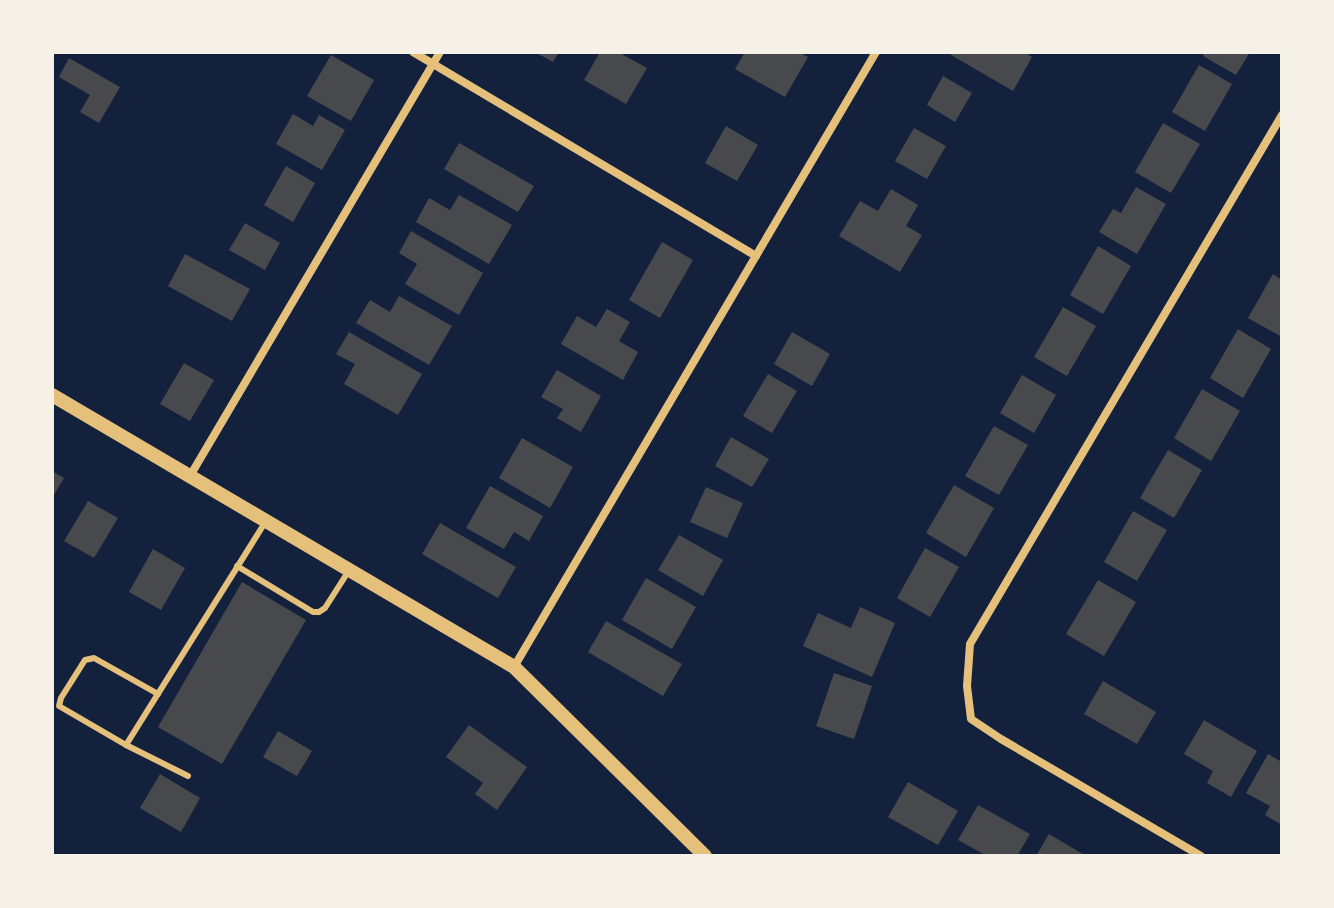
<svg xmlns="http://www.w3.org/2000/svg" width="1334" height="908" viewBox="0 0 1334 908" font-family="Georgia,serif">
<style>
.building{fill:#48494c}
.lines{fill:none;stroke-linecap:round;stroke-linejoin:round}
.service{stroke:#e5c07b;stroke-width:6}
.minor{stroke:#e5c07b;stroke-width:8}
.tertiary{stroke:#e5c07b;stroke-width:14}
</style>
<rect width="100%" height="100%" fill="#14213d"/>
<g class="building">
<path d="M535 52H559L553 62Z"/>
<path d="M600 52H618L647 68 626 104 584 80Z"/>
<path d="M745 52H799L808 57 785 97 735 69Z"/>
<path d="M953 52H1024L1032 57 1013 91 951 55Z"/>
<path d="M1205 52H1250L1236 75 1203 56Z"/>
<path d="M331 55 374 80 351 121 307 96Z"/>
<path d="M69 58 120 87 99 123 80 112 90 95 59 77Z"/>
<path d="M1199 65 1232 84 1205 131 1172 112Z"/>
<path d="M943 76 972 93 955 122 927 105Z"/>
<path d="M293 114 313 126 319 115 345 130 322 170 276 144Z"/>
<path d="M1163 123 1200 144 1171 193 1135 172Z"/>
<path d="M726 126 758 145 737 181 705 163Z"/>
<path d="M914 128 946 146 927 179 895 161Z"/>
<path d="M459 143 534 186 518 212 444 169Z"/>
<path d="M286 166 315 183 293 222 264 205Z"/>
<path d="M1136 187 1166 204 1137 254 1099 232 1113 209 1121 213Z"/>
<path d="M891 189 918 205 906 226 922 235 900 272 839 236 860 201 878 211Z"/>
<path d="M459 195 512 225 489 264 416 222 429 198 450 210Z"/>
<path d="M245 223 280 243 265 270 229 250Z"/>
<path d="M411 231 483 273 459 315 405 284 417 264 399 253Z"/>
<path d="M662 242 693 260 660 318 629 300Z"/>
<path d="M1098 246 1131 266 1103 314 1070 295Z"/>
<path d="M185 254 250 289 232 321 168 286Z"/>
<path d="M1273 274 1282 280V337L1248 318Z"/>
<path d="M399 296 452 326 429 365 356 323 370 300 390 312Z"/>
<path d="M1063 307 1096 326 1067 376 1034 357Z"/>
<path d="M607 309 630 322 619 341 638 352 623 380 561 344 577 316 596 327Z"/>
<path d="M1238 329 1271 349 1243 398 1210 378Z"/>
<path d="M349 332 422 374 398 415 344 384 355 364 336 354Z"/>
<path d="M792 332 830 354 812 386 774 364Z"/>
<path d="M184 363 214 380 190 421 160 404Z"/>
<path d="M557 370 601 396 581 432 557 418 563 409 541 397Z"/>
<path d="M768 374 797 391 772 433 743 416Z"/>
<path d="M1022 375 1056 395 1034 433 1000 413Z"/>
<path d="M1202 389 1240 411 1211 461 1174 438Z"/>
<path d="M994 426 1028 445 999 495 965 476Z"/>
<path d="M731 437 769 459 752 487 715 466Z"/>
<path d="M522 438 573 467 550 508 499 478Z"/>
<path d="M1168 450 1202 470 1174 518 1140 498Z"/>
<path d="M52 471 64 478 52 498Z"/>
<path d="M954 485 994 508 966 557 926 533Z"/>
<path d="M490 486 543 516 529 541 514 532 504 549 466 528Z"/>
<path d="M706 487 743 503 727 538 690 522Z"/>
<path d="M88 501 118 518 94 558 64 541Z"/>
<path d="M1133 511 1167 530 1137 581 1104 562Z"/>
<path d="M440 523 516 567 498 598 422 554Z"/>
<path d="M679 535 723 560 703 596 658 570Z"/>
<path d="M925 548 959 567 930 617 897 598Z"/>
<path d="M153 549 185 568 161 610 129 592Z"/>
<path d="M646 578 696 607 672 649 622 620Z"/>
<path d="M1098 580 1136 602 1104 656 1066 634Z"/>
<path d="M242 582 306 620 222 764 158 727Z"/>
<path d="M860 607 895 623 872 677 803 646 818 613 851 628Z"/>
<path d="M606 621 682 664 663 696 588 652Z"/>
<path d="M834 673 872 686 854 739 816 726Z"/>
<path d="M1103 681 1156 712 1137 744 1084 714Z"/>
<path d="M1204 720 1257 751 1231 797 1207 783 1213 771 1184 754Z"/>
<path d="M469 725 527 767 497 810 475 794 483 783 446 757Z"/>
<path d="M278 731 312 751 297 776 263 757Z"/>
<path d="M1268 754 1282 762V825L1265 815 1270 806 1246 793Z"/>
<path d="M160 774 200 798 181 832 140 808Z"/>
<path d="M908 782 958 811 938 845 888 817Z"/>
<path d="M978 805 1030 834 1017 856H987L958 840Z"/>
<path d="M1049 834 1086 856H1036Z"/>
</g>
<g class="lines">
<g class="service">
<path d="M237 566 313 612H319L325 608 348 572"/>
<path d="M126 745 59 706 61 698 85 660 94 658 158 694"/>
<path d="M188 776 126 745 266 521"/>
</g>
<g class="minor">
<path d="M413 52 756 256"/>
<path d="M190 476 440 52"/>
<path d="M514 667 876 52"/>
<path d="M1201 856 1001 739 971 719 967 686 970 644 1282 115"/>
</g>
<path class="tertiary" d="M52 395 514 667 705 856"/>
</g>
<rect width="1334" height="908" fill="none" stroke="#f6f1e7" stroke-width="108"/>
</svg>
